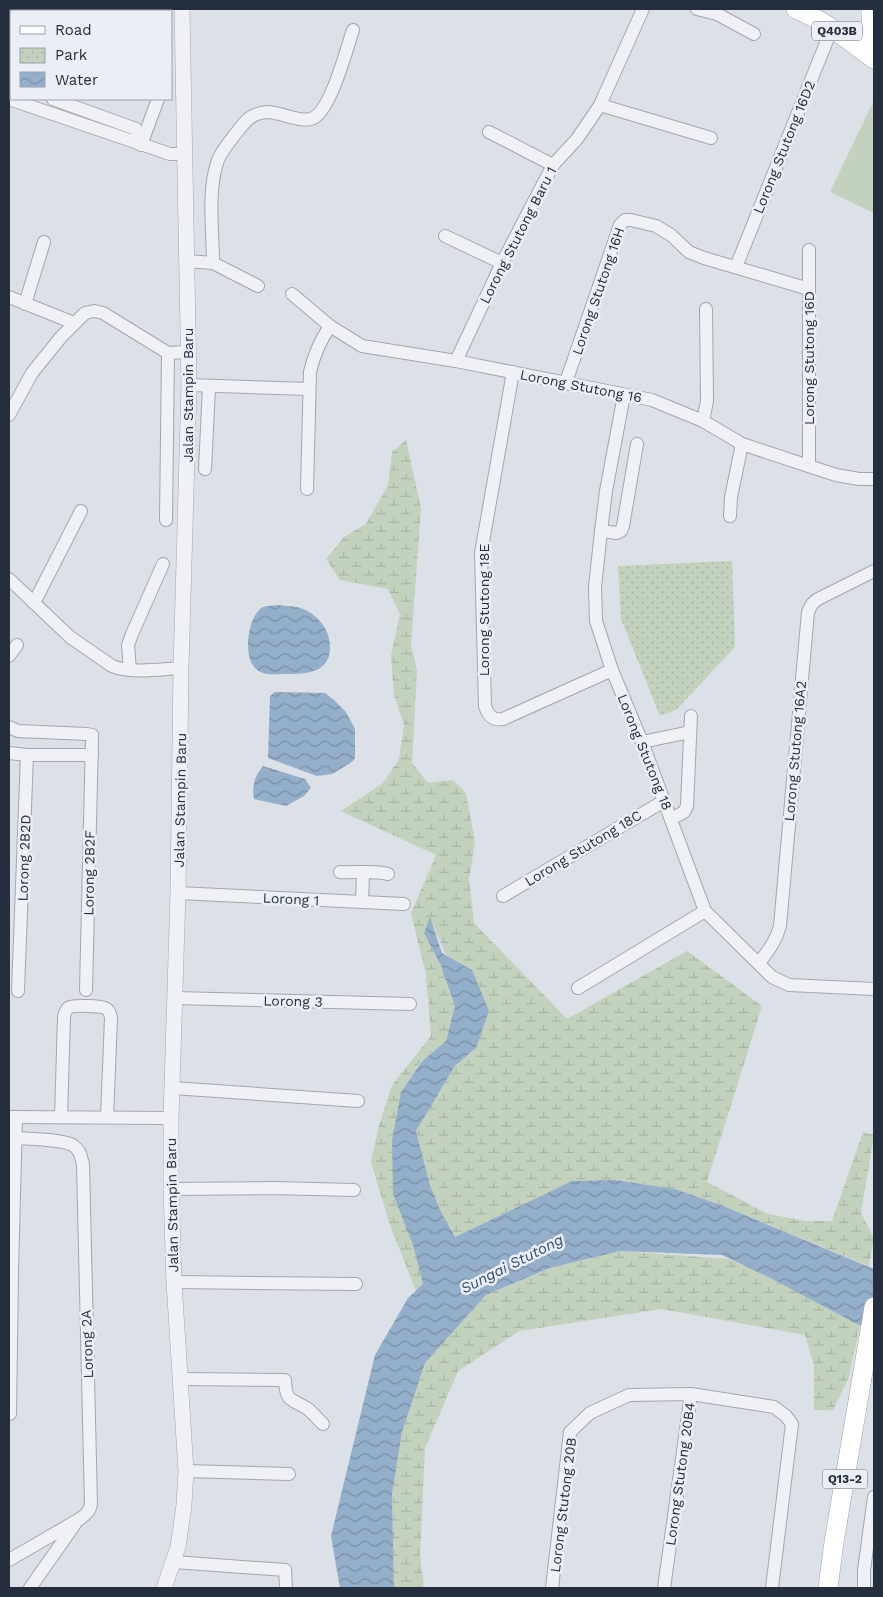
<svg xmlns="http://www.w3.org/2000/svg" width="883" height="1597" viewBox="0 0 883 1597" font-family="'Work Sans',sans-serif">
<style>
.grass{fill:#c2d2bc}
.wetland{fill:url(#wetland-marsh)}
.park{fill:url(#park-dots)}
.water{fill:url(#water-waves)}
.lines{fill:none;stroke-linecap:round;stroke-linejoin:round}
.minor-casing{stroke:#a1a7b1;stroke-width:14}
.tertiary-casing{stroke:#a1a7b1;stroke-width:16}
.primary-casing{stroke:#9aa5b4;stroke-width:20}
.minor{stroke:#eff1f5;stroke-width:12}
.tertiary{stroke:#eff1f5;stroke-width:15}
.primary{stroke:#fff;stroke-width:19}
.labels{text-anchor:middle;stroke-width:5;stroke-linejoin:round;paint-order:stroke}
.shield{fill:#ebeff5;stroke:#606875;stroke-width:1}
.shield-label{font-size:12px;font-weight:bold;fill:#252e3e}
.street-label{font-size:14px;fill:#252e3e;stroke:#ebeff5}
.water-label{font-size:15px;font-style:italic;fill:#2c4e75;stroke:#ebeff5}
</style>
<defs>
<pattern id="wetland-marsh" width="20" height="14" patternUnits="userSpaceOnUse" patternTransform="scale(1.25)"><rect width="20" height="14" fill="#c2d2bc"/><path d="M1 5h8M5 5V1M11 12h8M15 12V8" fill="none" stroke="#a7b5a3"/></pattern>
<pattern id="park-dots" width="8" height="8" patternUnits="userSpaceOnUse" patternTransform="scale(1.25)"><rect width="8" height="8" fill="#c2d2bc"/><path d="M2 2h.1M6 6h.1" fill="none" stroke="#a7b5a3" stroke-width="1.8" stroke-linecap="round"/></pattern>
<pattern id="water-waves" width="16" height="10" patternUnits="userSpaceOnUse" patternTransform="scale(1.25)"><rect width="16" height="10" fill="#94afca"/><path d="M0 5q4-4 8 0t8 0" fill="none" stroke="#798fa5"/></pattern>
</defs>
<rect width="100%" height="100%" fill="#dce0e7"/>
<path class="grass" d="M874 100V213L830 192Z"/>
<g class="wetland">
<path d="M406 440 421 508 411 645 417 670 412 763 428 783 453 780 466 793 475 842 469 879 474 923 567 1019 687 951 762 1006 707 1182 768 1214 806 1221H832L863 1132 874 1135 861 1213 874 1238 869 1266 721 1205 675 1189 615 1180 572 1181 455 1237 440 1210 430 1185 416 1131 455 1066 476 1048 472 970 446 955 430 918 424 933 441 966 455 1006 446 1041 421 1061 401 1092 413 1245 423 1284 416 1291 391 1228 371 1162 378 1129 392 1085 431 1036 426 975 411 913 436 855 341 811 383 783 399 759 404 725 394 695 391 656 400 614 388 589 340 580 326 559 344 537 366 524 388 485 392 452Z"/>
<path d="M620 1251 729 1259 774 1280 860 1325 849 1377 833 1410H814V1365L805 1335 662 1309 519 1331 458 1371 425 1448 420 1555 424 1588H394L392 1494 402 1432 425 1363 486 1295 551 1268Z"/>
</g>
<path class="park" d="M732 561 735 647 676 710 660 716 621 619 618 566Z"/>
<g class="water">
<path d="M278 605C284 606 291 606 297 607 316 612 331 629 330 649 329 675 301 674 282 674 273 674 264 676 256 669 243 658 247 621 260 609 264 605 272 606 278 605Z"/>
<path d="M275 692 325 693 334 700 346 712 355 729V758L352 762 332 774 317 776 268 758 270 696Z"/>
<path d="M263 766 305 779 311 788 304 796 286 806 254 799C252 784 254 778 263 766Z"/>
<path d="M430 917 442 953 472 970 489 1011 476 1048 455 1066 416 1131 430 1185 440 1210 455 1237 572 1181 615 1180 675 1189 721 1205 874 1269V1333L774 1280 722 1255 620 1251 550 1268 486 1295 425 1363 402 1432 392 1494 394 1588H340L331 1536 375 1355 408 1298 423 1284 413 1245 393 1194 392 1141 401 1092 422 1061 446 1041 455 1006 441 966 424 933Z"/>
</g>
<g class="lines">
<g class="minor-casing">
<g id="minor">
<path d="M135 9 137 11"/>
<path d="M697 9 717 14 754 34"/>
<path d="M9 11 24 9"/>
<path d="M9 83 11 84"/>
<path d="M9 99 170 154H185"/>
<path d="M53 99 136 129 138 136 135 142"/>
<path d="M600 105 711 138"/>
<path d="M489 132 553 165"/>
<path d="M141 145 158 99"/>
<path d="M445 236 502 263"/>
<path d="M809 250V466"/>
<path d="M187 261 213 263"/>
<path d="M736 267 832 28"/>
<path d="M258 286 213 263C213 231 207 190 218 160 222 150 230 141 237 132 246 120 252 113 267 112 282 112 303 125 315 117 332 105 346 51 353 30"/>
<path d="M292 294 330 326 362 346 456 361 652 400 703 421 742 444 836 475 859 479H874"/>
<path d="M9 297 74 323"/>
<path d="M25 304 44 242"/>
<path d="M456 361 502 263 553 165 577 139 600 105 643 9"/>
<path d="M513 372 481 553 485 706C488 715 492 721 503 719L612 670"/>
<path d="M566 382 620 225 625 220H631L656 226 671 235 689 252 704 258 809 289"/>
<path d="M189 385 309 389"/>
<path d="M624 395 606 491 601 531 595 587 596 621 612 670 642 742 705 911 772 977 789 985 874 989"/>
<path d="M9 415 32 373 61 337 85 313 94 311 103 313 168 353 188 352"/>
<path d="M703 421 707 401 706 309"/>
<path d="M205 469 209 387"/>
<path d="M307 489 310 372C314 354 320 341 330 326"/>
<path d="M730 516 731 497 742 444"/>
<path d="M166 520 168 353"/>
<path d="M601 531 617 533 621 531 623 526 637 444"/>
<path d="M9 579 70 637 112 666C131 674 161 669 181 668"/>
<path d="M34 603 81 511"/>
<path d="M9 656 17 645"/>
<path d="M130 670 128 645 132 634 163 564"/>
<path d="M9 727 18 731 87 734 92 735V738L86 990"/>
<path d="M642 742 690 732"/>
<path d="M9 753 27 755H92"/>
<path d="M671 819 684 812 687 806 691 716"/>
<path d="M340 872C354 873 374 870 388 874"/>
<path d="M178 893 404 904"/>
<path d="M503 896 664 801"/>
<path d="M362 902 363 873"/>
<path d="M759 963C768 951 776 941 780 926L808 612 812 604 818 599 874 571"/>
<path d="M578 988 705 911"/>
<path d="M18 991 27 755"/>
<path d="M175 998 410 1004"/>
<path d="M173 1088 358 1101"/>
<path d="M9 1117 171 1118"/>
<path d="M61 1117 64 1017C65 1013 65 1009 70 1007 74 1005 101 1006 105 1008 110 1010 110 1014 111 1018L107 1117"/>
<path d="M171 1189 273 1188 354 1190"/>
<path d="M174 1282 356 1284"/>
<path d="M180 1379 285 1380C286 1404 292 1398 308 1409 313 1413 318 1419 323 1424"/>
<path d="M10 1414 12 1272 16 1117"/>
<path d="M186 1471 289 1474"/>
<path d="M9 1560 78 1520C85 1515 90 1512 91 1504L83 1164C81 1157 80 1150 74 1146 65 1139 28 1139 15 1138"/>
<path d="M174 1562 285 1570 286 1588"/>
<path d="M30 1588 75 1524"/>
<path d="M552 1588 570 1432 590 1413 629 1395 691 1394 774 1407 786 1416 792 1424 772 1588"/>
<path d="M664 1588 691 1394"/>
<path d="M864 1588V1570L874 1497"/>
</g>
</g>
<g class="tertiary-casing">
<path id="tertiary" d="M164 1588 178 1547 184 1505 186 1471 174 1282 171 1189V1118L178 893 181 668 189 385 182 9"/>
</g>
<g class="primary-casing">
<g id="primary">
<path d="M796 9C825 21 849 41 874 59"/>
<path d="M871 9V39L874 53"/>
<path d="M828 1588 834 1542 874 1307"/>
</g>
</g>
<use href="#minor" class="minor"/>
<use href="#tertiary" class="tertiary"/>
<use href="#primary" class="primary"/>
</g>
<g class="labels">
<g class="shield">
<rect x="812" y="21.5" width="50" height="19" rx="4"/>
<rect x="822.5" y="1469.5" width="45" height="19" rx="4"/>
</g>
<g class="shield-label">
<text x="837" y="35">Q403B</text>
<text x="845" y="1483">Q13-2</text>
</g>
<g class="street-label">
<text transform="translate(784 147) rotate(-68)" y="5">Lorong Stutong 16D2</text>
<text transform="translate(518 235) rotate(-63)" y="5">Lorong Stutong Baru 1</text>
<text transform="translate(598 291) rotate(-71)" y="5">Lorong Stutong 16H</text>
<text transform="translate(809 358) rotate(-90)" y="5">Lorong Stutong 16D</text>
<text transform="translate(581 386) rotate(11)" y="5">Lorong Stutong 16</text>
<text transform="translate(188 395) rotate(-90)" y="5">Jalan Stampin Baru</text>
<text transform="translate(484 610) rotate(-90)" y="5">Lorong Stutong 18E</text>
<text transform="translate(795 751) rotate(-85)" y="5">Lorong Stutong 16A2</text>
<text transform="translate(645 752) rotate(68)" y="5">Lorong Stutong 18</text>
<text transform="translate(180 800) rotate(-89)" y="5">Jalan Stampin Baru</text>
<text transform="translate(583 848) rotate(-31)" y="5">Lorong Stutong 18C</text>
<text transform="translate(24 858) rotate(-88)" y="5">Lorong 2B2D</text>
<text transform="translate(89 873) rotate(-89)" y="5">Lorong 2B2F</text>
<text transform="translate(291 899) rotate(3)" y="5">Lorong 1</text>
<text transform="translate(293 1001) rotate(1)" y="5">Lorong 3</text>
<text transform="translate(172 1205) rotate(-91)" y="5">Jalan Stampin Baru</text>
<text transform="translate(87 1344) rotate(-92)" y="5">Lorong 2A</text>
<text transform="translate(680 1474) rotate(-82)" y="5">Lorong Stutong 20B4</text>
<text transform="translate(563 1505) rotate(-83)" y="5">Lorong Stutong 20B</text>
</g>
<g class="water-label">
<text transform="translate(512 1264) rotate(-27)" y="5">Sungai Stutong</text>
</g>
</g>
<rect width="883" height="1597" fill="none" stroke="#252e3e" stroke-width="20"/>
<rect x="10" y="10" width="162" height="90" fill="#ebeff5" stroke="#9ca2ac"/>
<rect x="20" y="26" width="25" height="8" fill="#ffffff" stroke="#9ca2ac"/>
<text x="55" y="35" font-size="15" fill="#252e3e">Road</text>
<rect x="20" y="48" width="25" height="15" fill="url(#park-dots)" stroke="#9ca2ac"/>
<text x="55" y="60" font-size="15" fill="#252e3e">Park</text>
<rect x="20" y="72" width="25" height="15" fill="url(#water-waves)" stroke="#9ca2ac"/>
<text x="55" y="85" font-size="15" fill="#252e3e">Water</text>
</svg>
